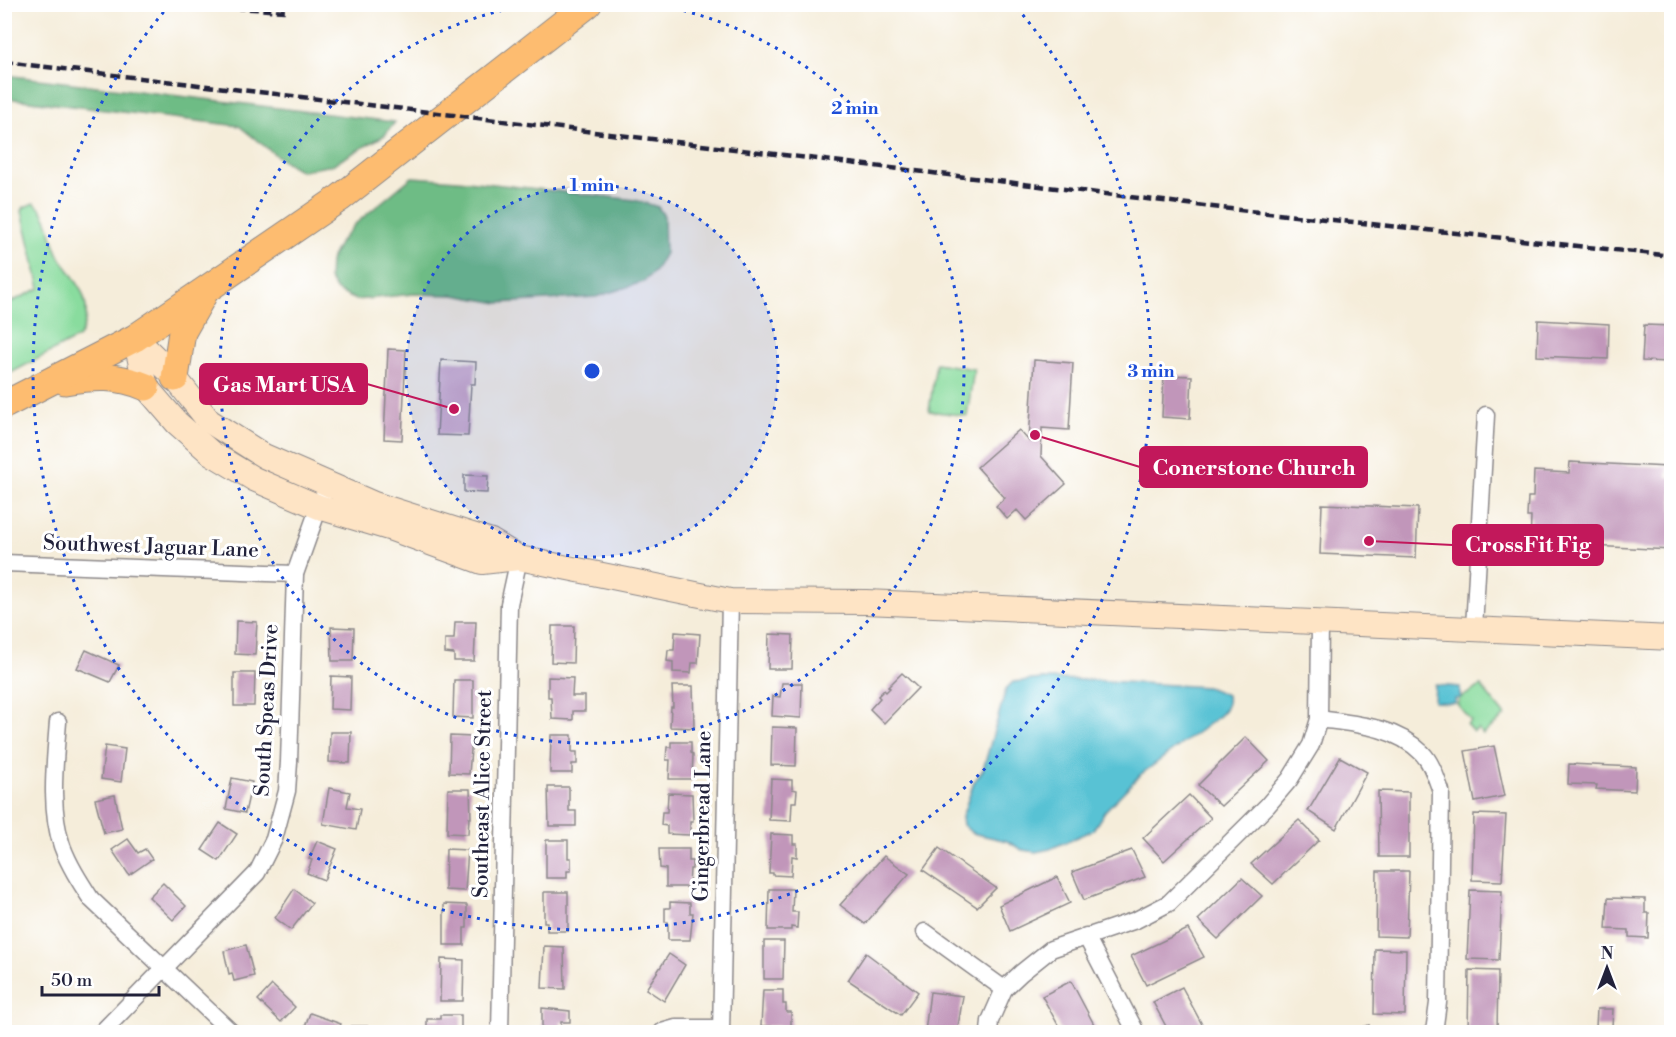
<svg xmlns="http://www.w3.org/2000/svg" width="1676" height="1037" viewBox="0 0 1676 1037" font-family="'Libre Bodoni',serif">
<style>
.green{fill:#89dc9e;stroke:#567f6c;stroke-width:1.5}
.forest{fill:#6ebc85;stroke:#486f60;stroke-width:1.5}
.water{fill:#58c2d4;stroke:#3d7288;stroke-width:1.5}
.building{fill:#c196ba}
.lines{fill:none;stroke-linecap:round;stroke-linejoin:round}
.minor-casing{stroke:#8c888a;stroke-width:19}
.secondary-casing{stroke:#8c888a;stroke-width:26}
.primary-casing{stroke:#8c888a;stroke-width:29}
.minor{stroke:#fff;stroke-width:16}
.secondary{stroke:#fee4c5;stroke-width:24}
.primary{stroke:#fdbc6f;stroke-width:27}
.rail{stroke:#22223b;stroke-width:4.5;stroke-dasharray:9 4.5;stroke-linecap:butt}
.ring{fill:none;stroke:#1d4ed8;stroke-width:3;stroke-dasharray:3 6}
.labels{text-anchor:middle;stroke-width:6;stroke-linejoin:round;paint-order:stroke}
.street-label{font-size:21px;fill:#22223b;stroke:#fff}
.centre{fill:#1d4ed8;stroke:#fff;stroke-width:3}
.ring-label{font-size:18px;text-anchor:middle;font-weight:bold;fill:#1d4ed8;stroke:#fff;stroke-width:6;stroke-linejoin:round;paint-order:stroke}
.leader{fill:none;stroke:#c2185b;stroke-width:2}
.callout-dot{fill:#c2185b;stroke:#fff;stroke-width:2}
.callout{fill:#c2185b;stroke:#c2185b;stroke-width:2}
.callout-label{font-size:22px;text-anchor:middle;font-weight:bold;fill:#fff}
</style>
<rect width="100%" height="100%" fill="#fff"/>
<filter id="ink" filterUnits="userSpaceOnUse"><feTurbulence type="fractalNoise" baseFrequency=".0167" numOctaves="2"/><feDisplacementMap in="SourceGraphic" scale="12" xChannelSelector="R" yChannelSelector="G"/><feConvolveMatrix kernelMatrix="1 2 1 2 8 2 1 2 1" color-interpolation-filters="sRGB"/></filter>
<filter id="wash" filterUnits="userSpaceOnUse"><feTurbulence type="fractalNoise" baseFrequency=".008" numOctaves="4" result="noise"/><feDisplacementMap in="SourceGraphic" scale="24" xChannelSelector="R" yChannelSelector="G"/><feGaussianBlur stdDeviation="1.35" result="paint"/><feColorMatrix in="noise" values="0 0 0 0 0 0 0 0 0 0 0 0 0 0 0 0 0 1.4 0 .05"/><feComposite in="paint" operator="in"/></filter>
<g filter="url(#wash)">
<rect width="100%" height="100%" fill="#f5edda"/>
<g class="green">
<path d="M34 203C50 214 51 241 60 257 68 271 82 285 85 302 88 314 85 326 79 337L5 376V305L40 288 22 211 24 207Z"/>
<path d="M936 363 974 369 967 416 929 411Z"/>
<path d="M1481 686 1505 716 1483 734 1478 729 1473 732 1467 725 1471 721 1457 704 1460 698Z"/>
</g>
<g class="forest">
<path d="M5 75 395 122 385 135 332 165 301 171 282 160 239 126 5 98Z"/>
<path d="M412 177 458 180 635 200 658 207 664 216 665 253 655 271 643 282 596 297 499 303 454 295 413 294 356 300 337 291 329 279 330 261 340 242 354 225Z"/>
</g>
<g class="water">
<path d="M1043 679 1090 680 1207 687 1227 695C1229 708 1223 712 1214 720L1140 775 1105 811 1093 830 1050 849 1036 852 1022 850 1007 841 972 833 963 825 962 817 974 782 983 770 1006 689 1013 682Z"/>
<path d="M1435 685 1460 687V698L1455 699V703L1434 702Z"/>
</g>
<g id="blocks">
<g class="building">
<path d="M1538 320 1609 324 1608 359 1537 356Z"/>
<path d="M1644 325 1672 326V362L1642 361Z"/>
<path d="M388 349 406 350 402 440 384 439Z"/>
<path d="M441 360 476 362 475 384H471L468 436 437 435Z"/>
<path d="M1034 360 1073 363 1069 430 1042 428 1041 456 1066 484 1026 520 1017 510 1007 519 996 506 1005 498 977 467 1019 430 1029 441Z"/>
<path d="M1164 375 1192 376 1190 419 1162 417Z"/>
<path d="M1570 462 1668 467 1667 477 1672 478V550L1530 543 1531 517H1527L1528 497H1533L1534 471 1569 473Z"/>
<path d="M464 475 488 476 487 493 464 492Z"/>
<path d="M1322 504 1418 508 1416 558 1320 554Z"/>
<path d="M236 621 257 622 255 655 235 654Z"/>
<path d="M455 622H476L474 661H454V654L445 653V639H454Z"/>
<path d="M552 626H574L573 663 551 662Z"/>
<path d="M331 627 354 628 353 661H332Z"/>
<path d="M675 632 700 634 698 663H692L691 673 673 672V662L667 661 668 650H674Z"/>
<path d="M769 634 793 635 792 669H768Z"/>
<path d="M86 650 119 665 110 682 77 668Z"/>
<path d="M234 673H255L254 706H234Z"/>
<path d="M902 673 918 688 884 723 870 709 880 698 878 696 884 690 886 692 890 688 888 687Z"/>
<path d="M331 676 351 677 350 710 330 709Z"/>
<path d="M548 677 573 678 572 696H585V711H573V720L552 719 551 697H548Z"/>
<path d="M454 680H473V718L453 717Z"/>
<path d="M782 683H802L801 718 772 716 773 696 780 697Z"/>
<path d="M672 686H693L694 728 670 727 671 707H673Z"/>
<path d="M772 727 797 728 796 766 771 765Z"/>
<path d="M330 732H351L350 763 329 762Z"/>
<path d="M551 735H572V752H577V764H572V773H550Z"/>
<path d="M450 736 472 737 469 774 449 773Z"/>
<path d="M1246 737 1269 761 1221 806 1198 785Z"/>
<path d="M671 742H691V753L693 754 692 779H669L670 760H666L667 747H671Z"/>
<path d="M105 746 125 749 121 782 101 779Z"/>
<path d="M1494 746 1505 796 1475 802 1465 751Z"/>
<path d="M1340 757 1367 772 1336 829 1308 811Z"/>
<path d="M1569 764 1636 767 1635 791 1596 789 1597 785 1568 784Z"/>
<path d="M232 778 252 782 245 813 226 809Z"/>
<path d="M771 779 792 780V789L797 790 796 802H792L791 821 769 820Z"/>
<path d="M548 787H569V811H576V826H549Z"/>
<path d="M329 788 350 792 347 807 360 809 356 830 323 824Z"/>
<path d="M448 789H470L471 818H469L468 834 447 833Z"/>
<path d="M1378 791 1409 792V857H1379Z"/>
<path d="M668 793 692 794 693 821H690V835L667 834V826L661 825 662 812H667Z"/>
<path d="M115 795 122 829 104 833 95 799Z"/>
<path d="M1189 795 1211 818 1164 861 1143 838Z"/>
<path d="M1474 814 1506 815 1502 881 1472 880Z"/>
<path d="M1299 820 1319 840 1273 884 1251 864Z"/>
<path d="M220 823 237 834 219 861 202 850Z"/>
<path d="M771 834 793 835V844H797V857L792 856 791 876 773 875V873H769Z"/>
<path d="M128 839 138 853 145 849 152 859 129 875 112 850Z"/>
<path d="M546 840H568V858H571V871H567V878H546Z"/>
<path d="M317 841 337 849 324 880 307 873 312 860 309 859Z"/>
<path d="M939 848 996 888 977 907 923 870Z"/>
<path d="M446 849 468 850 465 891 445 890Z"/>
<path d="M659 849H689V861H692V869H690L689 887H666V869L660 868Z"/>
<path d="M1132 850 1145 877 1084 900 1072 872Z"/>
<path d="M884 856 909 874 865 924 840 905Z"/>
<path d="M1377 871H1409L1407 937 1376 936Z"/>
<path d="M1057 877 1070 903 1010 931 999 905Z"/>
<path d="M1242 878 1262 896 1218 939 1198 920Z"/>
<path d="M163 883 186 906 173 920 149 897Z"/>
<path d="M294 889 312 903 291 930 275 918Z"/>
<path d="M769 889H793L792 912H798L797 928 791 927V930H768Z"/>
<path d="M1470 890 1502 891 1499 960 1467 959Z"/>
<path d="M544 892H568V931H547V922H544Z"/>
<path d="M1608 898 1645 899V913H1649L1648 938 1629 937V930L1606 929Z"/>
<path d="M670 902 690 903V913H693L690 940H668V922H665V908H670Z"/>
<path d="M444 904 467 905V928H464V945H444Z"/>
<path d="M1188 929 1204 957 1146 985 1131 956Z"/>
<path d="M764 941H784L783 979H764Z"/>
<path d="M246 945 254 976 234 981 232 973 229 974 224 951Z"/>
<path d="M544 946 564 947 565 989 542 988Z"/>
<path d="M1375 949 1406 950 1405 1015 1374 1014Z"/>
<path d="M866 953 918 992 901 1015 848 980Z"/>
<path d="M669 954 685 965 664 1001 646 989Z"/>
<path d="M441 959 464 960 463 1001H440Z"/>
<path d="M1469 970 1498 971 1497 1032H1468Z"/>
<path d="M1071 981 1098 1032H1062L1042 996Z"/>
<path d="M272 985 295 1007 281 1022 258 1000Z"/>
<path d="M1182 987 1206 1032H1169L1153 1002Z"/>
<path d="M763 990H783V1004H786V1012H791V1026H761Z"/>
<path d="M930 992 963 996 957 1032H925Z"/>
<path d="M542 1008 570 1011V1022H561V1032H537V1029H542Z"/>
<path d="M1597 1009H1613L1612 1027H1596Z"/>
<path d="M310 1013 341 1024 338 1032H303Z"/>
<path d="M440 1015H461V1032H440V1029H438V1032H427V1019H440Z"/>
<path d="M1369 1025 1371 1032H1347Z"/>
<rect x="351" y="1026" width="37" height="6"/>
</g>
</g>
</g>
<g filter="url(#ink)">
<use href="#blocks" fill-opacity="0" stroke="#8c888a" stroke-width="1.5"/>
<g class="lines">
<g class="minor-casing">
<g id="minor">
<path d="M4 563 295 574"/>
<path d="M1474 628 1486 415"/>
<path d="M1319 719C1355 724 1395 726 1422 753 1432 763 1436 778 1441 791L1438 1003 1434 1032"/>
<path d="M58 722C55 762 49 808 62 846 69 865 80 882 91 899L231 1032"/>
<path d="M925 932 1004 989"/>
<path d="M1086 936 1136 1032"/>
<path d="M102 1032 257 873 274 839 287 791 289 762 295 574 322 498"/>
<path d="M500 1032 509 604 519 558"/>
<path d="M662 1032 676 1028H721"/>
<path d="M721 1032 730 601"/>
<path d="M989 1032 990 1021 1004 989 1021 973 1051 949 1136 920 1169 903 1267 806 1290 779 1311 745 1319 719 1320 623"/>
</g>
</g>
<g class="secondary-casing">
<g id="secondary">
<path d="M135 338 146 387 177 423 211 453 254 479 319 507 392 529 482 562 519 558 730 601 866 602 1672 638"/>
<path d="M135 338 172 374 209 421 264 456 374 504 491 541 519 558"/>
</g>
</g>
<g class="primary-casing">
<g id="primary">
<path d="M175 378 182 332 203 295"/>
<path d="M65 381C95 376 118 375 146 387"/>
<path d="M4 405 135 338 340 198 588 4"/>
</g>
</g>
<use href="#minor" class="minor"/>
<use href="#secondary" class="secondary"/>
<use href="#primary" class="primary"/>
<g class="rail">
<path d="M168 4 286 11"/>
<path d="M4 62 437 113 1221 208 1672 256"/>
</g>
</g>
</g>
<circle cx="592" cy="371" r="186" fill="#1d4ed8" fill-opacity=".12"/>
<g class="ring">
<circle cx="592" cy="371" r="186"/>
<path d="M657 5A372 372 0 1 1 527 5"/>
<path d="M1017 8A559 559 0 1 1 167 8"/>
</g>
<g class="labels">
<g class="street-label">
<text transform="translate(151 546) rotate(2)" y="7">Southwest Jaguar Lane</text>
<text transform="translate(266 710) rotate(-87)" y="7">South Speas Drive</text>
<text transform="translate(482 794) rotate(-89)" y="7">Southeast Alice Street</text>
<text transform="translate(702 816) rotate(-89)" y="7">Gingerbread Lane</text>
</g>
</g>
<circle cx="592" cy="371" r="9" class="centre"/>
<g class="ring-label">
<text x="855" y="114">2 min</text>
<text x="592" y="191">1 min</text>
<text x="1151" y="377">3 min</text>
</g>
<path class="leader" d="M454 409L367 384M1035 435L1140 467M1369 541L1453 545"/>
<g class="callout-dot">
<circle cx="454" cy="409" r="6"/>
<circle cx="1035" cy="435" r="6"/>
<circle cx="1369" cy="541" r="6"/>
</g>
<g class="callout">
<rect x="200" y="364" width="167" height="40" rx="6"/>
<rect x="1140" y="447" width="227" height="40" rx="6"/>
<rect x="1453" y="525" width="150" height="40" rx="6"/>
</g>
<g class="callout-label">
<text x="284" y="392">Gas Mart USA</text>
<text x="1254" y="475">Conerstone Church</text>
<text x="1528" y="552">CrossFit Fig</text>
</g>
<rect width="1676" height="1037" fill="none" stroke="#fff" stroke-width="24"/>
<g transform="translate(1607 968)" stroke="#ffffff" stroke-width="4.5" paint-order="stroke">
<path d="M0-4.5L10 22L0 15L-10 22Z" fill="#22223b"/>
<text y="-9" font-size="16" font-weight="bold" text-anchor="middle" fill="#22223b">N</text>
</g>
<path d="M42 986v9h117v-9" fill="none" stroke="#22223b" stroke-width="3"/>
<text x="51" y="986" font-size="18" fill="#22223b" stroke="#ffffff" stroke-width="4.5" paint-order="stroke">50 m</text>
</svg>
